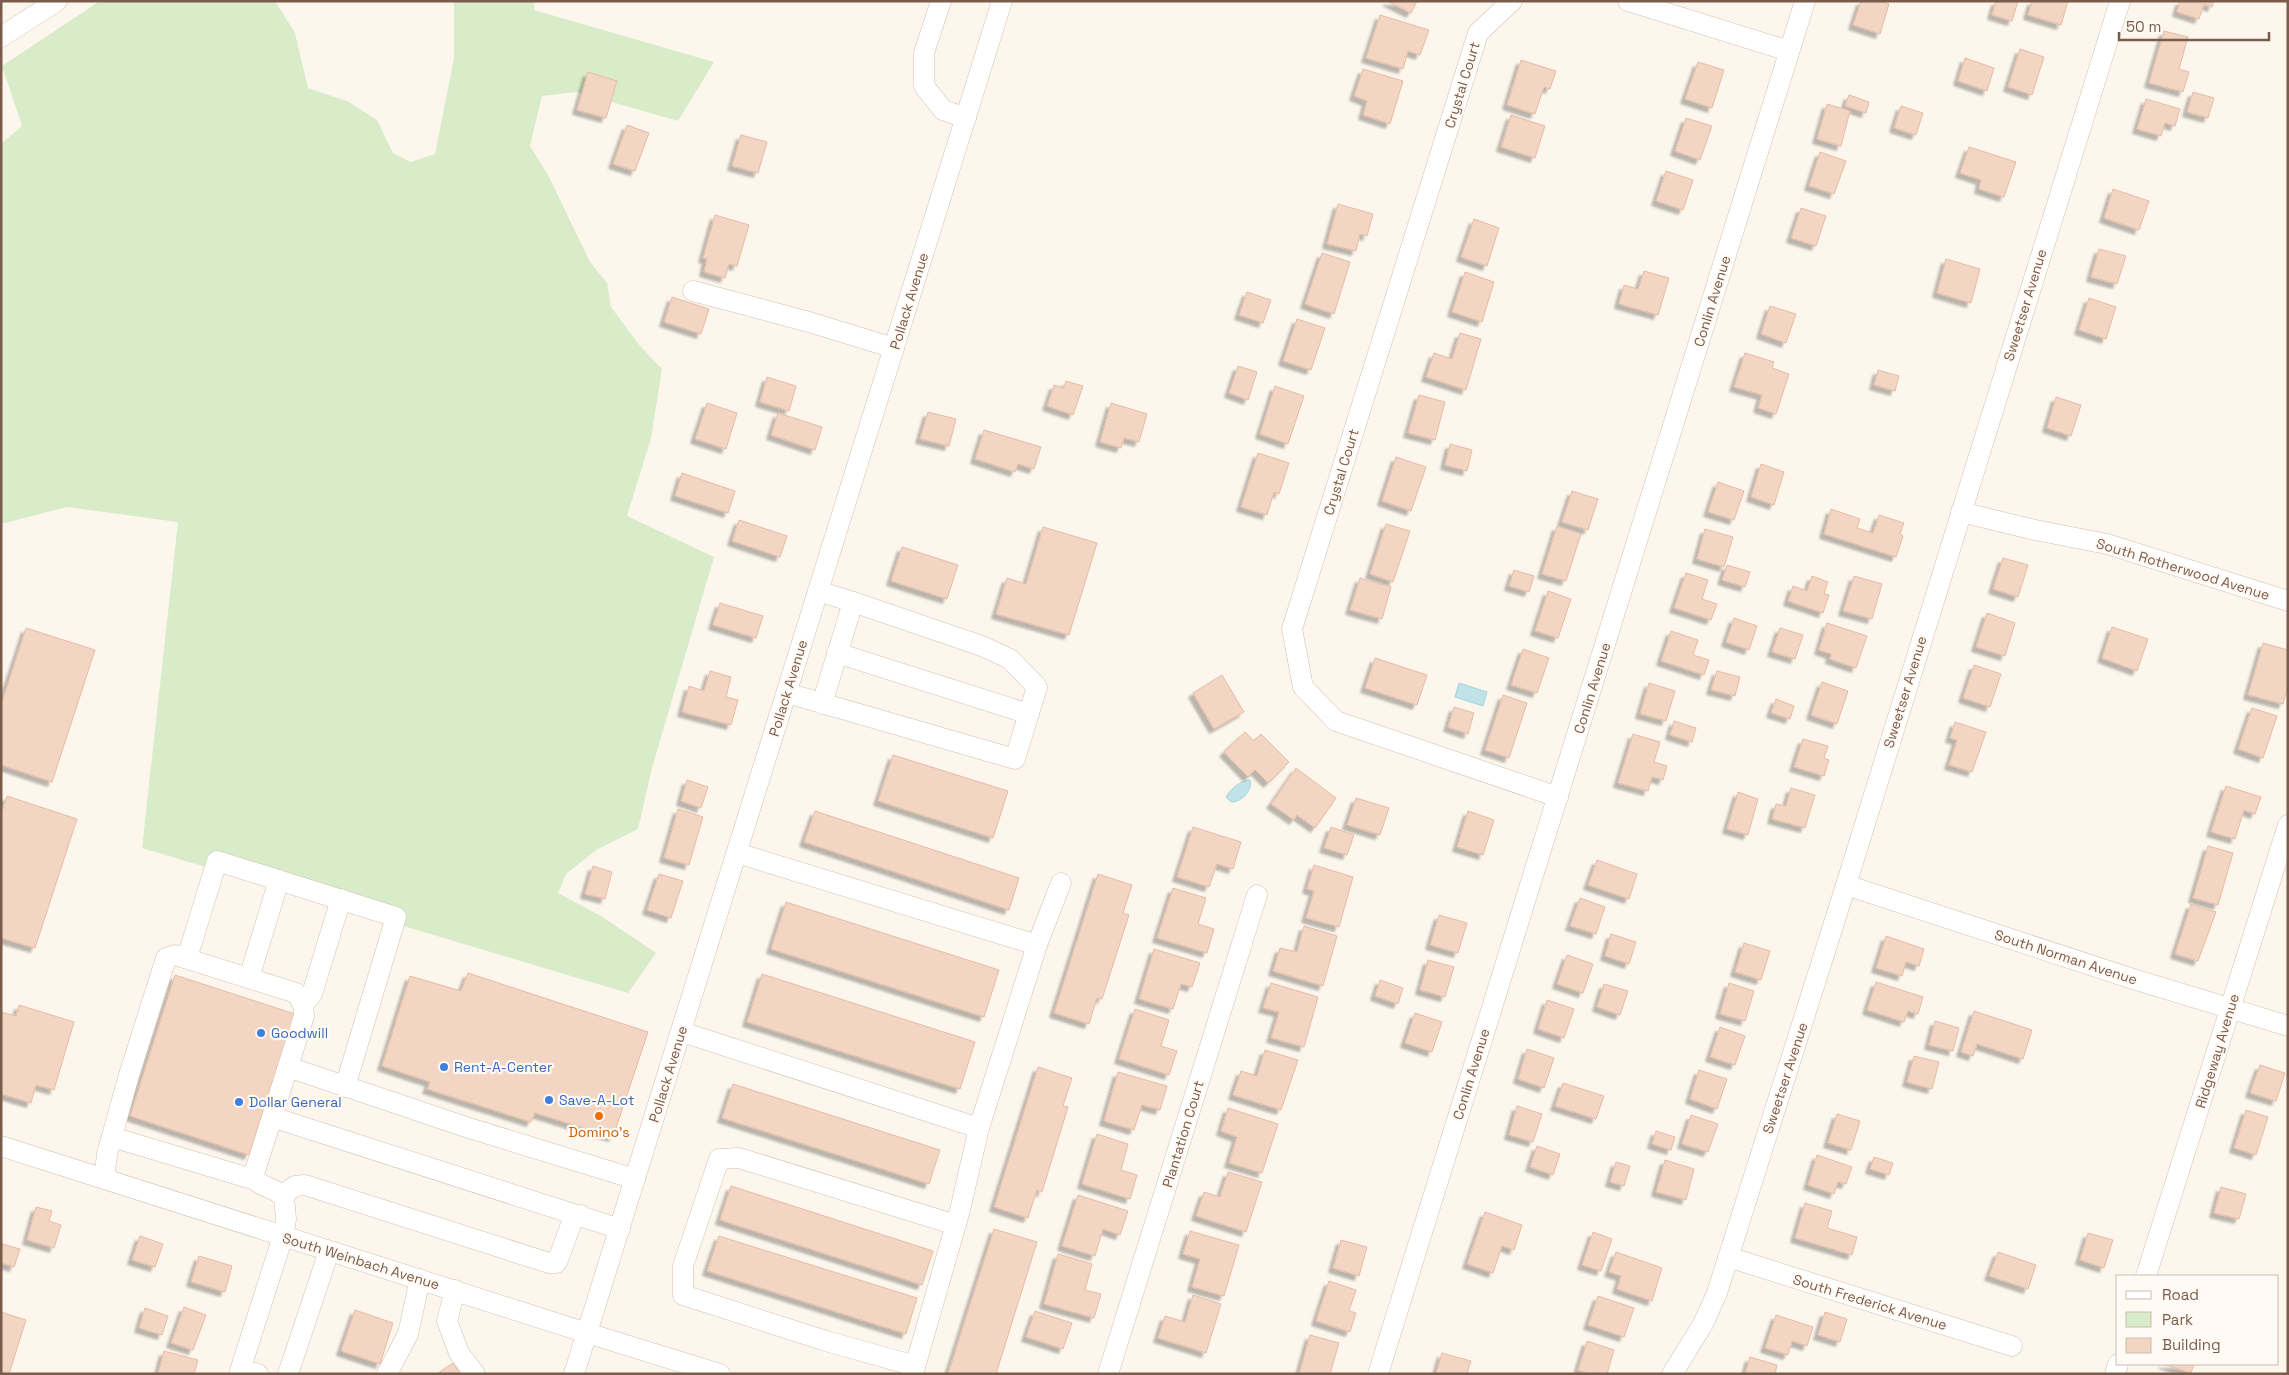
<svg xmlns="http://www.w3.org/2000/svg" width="2289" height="1375" viewBox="0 0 2289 1375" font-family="'Space Grotesk',sans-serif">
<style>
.green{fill:#d8ecc9}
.water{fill:#bfe3e8;stroke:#a5d3da}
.building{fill:#f3d5c3;stroke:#e6bba3;filter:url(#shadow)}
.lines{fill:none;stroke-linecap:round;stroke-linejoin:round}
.minor-casing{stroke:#d1beb0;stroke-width:21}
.minor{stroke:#fff;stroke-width:20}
.shop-dot{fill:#3f7fe0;stroke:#fffaf3;stroke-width:2}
.food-dot{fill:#e8710a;stroke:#fffaf3;stroke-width:2}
.labels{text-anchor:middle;stroke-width:4.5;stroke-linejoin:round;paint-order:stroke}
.street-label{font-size:14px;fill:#7a5c4d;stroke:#fffaf3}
.shop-label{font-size:14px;fill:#366cbe;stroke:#fffaf3;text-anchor:start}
.food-label{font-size:14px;fill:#c56008;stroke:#fffaf3}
</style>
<defs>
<filter id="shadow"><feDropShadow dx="-4.5" dy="4.5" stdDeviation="1" flood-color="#0004"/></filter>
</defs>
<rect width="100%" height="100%" fill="#fdf6ec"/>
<path class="green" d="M100 1H275L295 33 308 88 349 102 377 120 393 153 411 162 435 154 454 58V1H535L534 10 714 62 678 121 577 92 542 96 530 146 548 175 590 262 607 283 611 307 640 346 662 369 651 438 627 516 714 557 652 768 638 829 596 850 566 874 558 893 601 916 656 953 628 993 142 848 178 522 67 507 1 524V144L22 126 2 66Z"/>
<g class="water">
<path d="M1459 683 1487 692 1483 706 1455 697Z"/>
<path d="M1250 780C1253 790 1241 803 1231 802L1226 797C1230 789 1242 780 1250 780Z"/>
</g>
<g class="building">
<path d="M1387 1H1417L1411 13Z"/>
<path d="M1861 1H1880L1889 4 1880 34 1853 25Z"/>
<path d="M1996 1H2018L2012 21 1992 15Z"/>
<path d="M2032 1H2068L2061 25 2028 15Z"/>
<path d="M2180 1H2214L2212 7 2204 4 2199 19 2177 12Z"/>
<path d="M1380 15 1429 30 1420 55 1408 51 1403 69 1366 58Z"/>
<path d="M2164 31 2188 37 2179 69 2189 72 2183 92 2149 83Z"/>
<path d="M2020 49 2044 57 2032 95 2008 87Z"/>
<path d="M1965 58 1994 68 1987 91 1958 81Z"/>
<path d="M1521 60 1556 71 1550 89 1544 87 1535 114 1507 105Z"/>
<path d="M1698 62 1724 70 1712 108 1685 99Z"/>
<path d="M1363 69 1403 81 1390 124 1363 115 1367 101 1354 96Z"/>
<path d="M588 72 617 81 606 118 577 110Z"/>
<path d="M2193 92 2214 98 2208 118 2187 112Z"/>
<path d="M1849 95 1869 102 1866 113 1845 106Z"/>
<path d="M2146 99 2180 109 2175 126 2165 123 2161 136 2137 129Z"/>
<path d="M1827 104 1850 111 1841 146 1817 139Z"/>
<path d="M1901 106 1923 113 1916 135 1894 128Z"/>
<path d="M1511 115 1545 126 1535 158 1501 147Z"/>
<path d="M1686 118 1712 126 1700 160 1675 151Z"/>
<path d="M627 125 649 133 635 171 613 164Z"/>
<path d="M741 135 767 142 758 173 732 166Z"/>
<path d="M1969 147 2016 162 2004 197 1979 189 1981 180 1960 173Z"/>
<path d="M1820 152 1846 161 1834 194 1809 186Z"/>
<path d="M1666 171 1693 180 1683 210 1656 201Z"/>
<path d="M2113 189 2149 201 2139 230 2104 218Z"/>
<path d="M1338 204 1373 214 1367 236 1360 234 1356 251 1327 244Z"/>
<path d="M1801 208 1826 216 1816 246 1791 238Z"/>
<path d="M715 215 749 225 737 266 729 264 725 278 704 272 707 259 703 258Z"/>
<path d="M1474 219 1499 228 1487 266 1461 257Z"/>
<path d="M2099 249 2126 256 2117 284 2091 277Z"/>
<path d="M1322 253 1350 262 1334 314 1305 304Z"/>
<path d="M1946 259 1980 269 1971 303 1937 293Z"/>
<path d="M1644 271 1669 278 1658 315 1619 304 1624 285 1638 289Z"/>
<path d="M1465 272 1494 282 1482 322 1452 312Z"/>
<path d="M1247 292 1271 300 1263 323 1239 315Z"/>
<path d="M672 297 709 309 701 334 664 322Z"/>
<path d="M2089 298 2116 307 2106 339 2079 330Z"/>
<path d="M1770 306 1796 314 1786 343 1761 334Z"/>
<path d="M1297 319 1325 328 1311 370 1283 361Z"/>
<path d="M1460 333 1481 339 1466 390 1426 377 1434 353 1452 359Z"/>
<path d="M1745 353 1774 362 1772 368 1789 374 1776 414 1758 408 1762 395 1734 387Z"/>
<path d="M1238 366 1257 372 1248 400 1229 393Z"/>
<path d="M1878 370 1899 376 1895 391 1874 385Z"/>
<path d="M767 377 796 386 789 411 760 402Z"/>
<path d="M1066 381 1083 386 1073 415 1047 406 1054 385 1064 388Z"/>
<path d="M1275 386 1304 396 1288 444 1260 434Z"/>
<path d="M1419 395 1445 402 1435 440 1408 433Z"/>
<path d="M2056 397 2081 405 2071 436 2047 428Z"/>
<path d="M707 403 737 413 726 449 695 439Z"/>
<path d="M1111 403 1147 414 1139 442 1124 438 1121 448 1100 442Z"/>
<path d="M928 412 956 419 949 446 920 439Z"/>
<path d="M778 413 822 427 815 450 771 435Z"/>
<path d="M984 430 1041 447 1034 469 1018 464 1015 472 975 459Z"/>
<path d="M1450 444 1472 450 1467 471 1445 465Z"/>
<path d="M1258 453 1289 463 1279 494 1274 492 1267 515 1241 507Z"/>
<path d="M1396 457 1426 467 1411 511 1382 501Z"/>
<path d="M1761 464 1784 472 1774 505 1751 497Z"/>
<path d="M682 473 735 491 728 513 675 496Z"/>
<path d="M1718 482 1744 491 1734 520 1708 512Z"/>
<path d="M1572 491 1598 499 1588 530 1562 522Z"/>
<path d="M1831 509 1860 519 1857 528 1873 533 1879 515 1904 523 1900 534 1903 536 1896 557 1824 534Z"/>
<path d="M739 520 787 536 780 557 732 541Z"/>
<path d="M1386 524 1410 531 1393 582 1370 574Z"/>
<path d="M1557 526 1581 534 1566 581 1542 574Z"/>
<path d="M1043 527 1097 543 1069 635 996 614 1007 578 1026 584Z"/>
<path d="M1705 529 1733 537 1724 567 1697 559Z"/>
<path d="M902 547 958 565 947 599 891 581Z"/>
<path d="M2003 558 2028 565 2018 597 1993 589Z"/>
<path d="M1727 565 1750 572 1745 587 1722 580Z"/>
<path d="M1514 570 1534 576 1529 592 1509 586Z"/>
<path d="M1686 573 1708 580 1702 599 1717 604 1711 620 1674 608Z"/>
<path d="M1812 576 1828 582 1824 594 1829 595 1823 613 1788 601 1793 586 1807 591Z"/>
<path d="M1854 576 1882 584 1872 619 1843 611Z"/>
<path d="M1360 578 1391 587 1382 619 1350 610Z"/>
<path d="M1548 591 1571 599 1558 638 1535 631Z"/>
<path d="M720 603 763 616 756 638 713 625Z"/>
<path d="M1987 613 2015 623 2005 656 1976 647Z"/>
<path d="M1734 618 1757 626 1749 650 1726 642Z"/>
<path d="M1827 623 1867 636 1856 668 1830 659 1831 654 1819 650Z"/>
<path d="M2112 627 2148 639 2137 671 2102 658Z"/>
<path d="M26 628 95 650 52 782 1 765V705Z"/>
<path d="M1780 628 1803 635 1795 659 1772 652Z"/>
<path d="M1671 631 1698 640 1693 655 1709 660 1704 675 1661 661Z"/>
<path d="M2263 643 2288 650V686L2283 704 2248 695Z"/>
<path d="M1523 649 1549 658 1537 693 1511 685Z"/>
<path d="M1375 658 1427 675 1417 705 1365 688Z"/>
<path d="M1974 665 2001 674 1990 707 1963 698Z"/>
<path d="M710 671 731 677 726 697 738 700 731 725 682 712 689 686 704 691Z"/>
<path d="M1717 671 1740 677 1735 696 1711 690Z"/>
<path d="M1222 675 1244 712 1214 729 1193 693Z"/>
<path d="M1822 682 1848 691 1837 724 1811 715Z"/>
<path d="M1649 683 1675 691 1666 721 1640 714Z"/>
<path d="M1503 695 1527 703 1509 758 1485 750Z"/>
<path d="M1776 699 1794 706 1790 719 1771 713Z"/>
<path d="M1454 707 1474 713 1468 734 1448 727Z"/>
<path d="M2252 708 2277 716 2263 758 2238 749Z"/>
<path d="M1674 721 1696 728 1692 742 1670 735Z"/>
<path d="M1955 722 1986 732 1972 772 1949 765 1957 740 1950 738Z"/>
<path d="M1245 732 1254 741 1261 734 1289 762 1268 783 1255 770 1248 777 1224 752Z"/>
<path d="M1633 734 1660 742 1654 762 1667 766 1663 780 1652 777 1648 791 1618 783Z"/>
<path d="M1803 739 1828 746 1824 758 1829 760 1824 776 1794 767Z"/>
<path d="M893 755 1008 791 993 838 878 801Z"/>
<path d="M1296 768 1336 798 1315 828 1297 815 1294 820 1271 804Z"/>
<path d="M687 780 708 787 701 808 681 801Z"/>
<path d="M2226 786 2261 797 2255 814 2244 810 2235 839 2211 832Z"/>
<path d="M1791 788 1815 795 1805 828 1772 819 1776 804 1786 806Z"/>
<path d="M1738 792 1758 799 1748 835 1727 829Z"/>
<path d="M7 796 77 819 35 948 1 938V814Z"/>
<path d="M1356 798 1389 808 1380 835 1347 825Z"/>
<path d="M678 809 703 817 689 865 664 858Z"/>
<path d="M815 811 1019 878 1009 910 804 842Z"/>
<path d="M1468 811 1494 820 1483 855 1457 847Z"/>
<path d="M1193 827 1241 842 1233 869 1217 864 1209 887 1177 877Z"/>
<path d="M1331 827 1354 835 1347 855 1324 848Z"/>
<path d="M2208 846 2233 853 2218 905 2193 898Z"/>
<path d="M1597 860 1637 874 1629 899 1588 885Z"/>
<path d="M1314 865 1353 877 1339 927 1306 918 1314 891 1307 889Z"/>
<path d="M593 866 612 872 605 899 585 894Z"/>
<path d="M659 874 683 881 671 918 647 910Z"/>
<path d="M1098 874 1132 885 1123 913 1129 915 1102 999 1097 998 1089 1024 1054 1013Z"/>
<path d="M1173 888 1206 898 1198 924 1214 929 1207 953 1157 938Z"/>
<path d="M1580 898 1605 907 1596 934 1570 926Z"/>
<path d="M786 902 999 970 984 1017 771 949Z"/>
<path d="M2191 904 2216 912 2198 961 2175 954Z"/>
<path d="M1439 915 1467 923 1458 953 1430 945Z"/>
<path d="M1304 926 1337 936 1323 986 1273 971 1280 948 1297 952Z"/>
<path d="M1611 934 1636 942 1629 964 1605 956Z"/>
<path d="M1886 936 1924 949 1919 966 1906 962 1902 976 1876 968Z"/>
<path d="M1744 943 1770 951 1761 980 1735 972Z"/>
<path d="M1154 949 1200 963 1192 987 1181 984 1173 1009 1139 999Z"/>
<path d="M1567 955 1593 964 1583 993 1557 984Z"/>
<path d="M1428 960 1454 967 1445 997 1420 990Z"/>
<path d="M468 973 648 1032 613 1137 535 1113 531 1122 427 1089 430 1082 382 1066 410 976 461 991Z"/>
<path d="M762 974 975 1042 960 1089 747 1022Z"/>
<path d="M175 975 295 1014 249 1155 130 1116Z"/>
<path d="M1380 980 1403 988 1398 1004 1375 996Z"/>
<path d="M1876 982 1923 997 1918 1014 1908 1011 1904 1022 1867 1010Z"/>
<path d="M1271 983 1318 997 1304 1047 1271 1038 1279 1012 1263 1008Z"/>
<path d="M1729 983 1754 991 1745 1021 1720 1014Z"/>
<path d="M1604 984 1628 991 1620 1015 1597 1007Z"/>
<path d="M1547 1000 1574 1009 1564 1038 1538 1029Z"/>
<path d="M19 1005 74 1022 54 1090 36 1085 31 1103 1 1094V1012L16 1016Z"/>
<path d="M1135 1009 1169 1020 1161 1046 1177 1051 1169 1075 1119 1059Z"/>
<path d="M1974 1011 2032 1030 2023 1059 1977 1044 1973 1056 1961 1052Z"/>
<path d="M1415 1013 1442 1022 1432 1052 1405 1043Z"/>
<path d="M1935 1021 1959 1028 1953 1051 1929 1045Z"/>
<path d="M1720 1027 1745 1036 1735 1065 1710 1057Z"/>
<path d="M1527 1049 1554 1058 1544 1088 1518 1079Z"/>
<path d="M1265 1050 1298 1060 1281 1110 1233 1095 1241 1071 1257 1076Z"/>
<path d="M1914 1056 1939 1062 1932 1089 1907 1082Z"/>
<path d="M2260 1065 2285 1073 2276 1101 2250 1093Z"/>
<path d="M1038 1067 1072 1078 1063 1106 1068 1107 1042 1192 1037 1190 1028 1218 994 1207Z"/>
<path d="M1699 1070 1727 1079 1717 1109 1690 1099Z"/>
<path d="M1118 1072 1167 1086 1160 1110 1142 1105 1134 1130 1104 1121Z"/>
<path d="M1563 1083 1604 1096 1596 1119 1555 1106Z"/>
<path d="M733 1084 940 1150 929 1184 722 1118Z"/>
<path d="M1517 1106 1542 1114 1533 1142 1509 1135Z"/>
<path d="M1228 1108 1278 1124 1262 1173 1229 1163 1237 1137 1221 1131Z"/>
<path d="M2246 1110 2268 1117 2256 1155 2234 1148Z"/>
<path d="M1837 1114 1860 1121 1851 1150 1828 1143Z"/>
<path d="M1691 1115 1718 1124 1708 1152 1682 1144Z"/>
<path d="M1656 1131 1675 1137 1671 1150 1652 1144Z"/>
<path d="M1097 1134 1128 1144 1121 1170 1137 1175 1130 1199 1082 1184Z"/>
<path d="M1537 1146 1560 1154 1553 1175 1530 1167Z"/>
<path d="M1817 1155 1852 1167 1846 1184 1838 1182 1834 1194 1808 1185Z"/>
<path d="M1874 1157 1893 1163 1889 1175 1870 1169Z"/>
<path d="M1665 1160 1694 1169 1686 1200 1656 1192Z"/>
<path d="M1616 1162 1630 1166 1624 1186 1610 1182Z"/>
<path d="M1228 1172 1262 1182 1246 1232 1196 1216 1204 1192 1220 1197Z"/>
<path d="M731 1186 933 1251 922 1285 720 1220Z"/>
<path d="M2221 1187 2246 1194 2239 1219 2214 1213Z"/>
<path d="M1078 1195 1128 1211 1120 1235 1103 1229 1095 1256 1062 1246Z"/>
<path d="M1805 1203 1832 1211 1827 1228 1857 1237 1852 1255 1795 1238Z"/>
<path d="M36 1207 52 1211 49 1221 61 1225 54 1248 27 1240Z"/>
<path d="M1485 1212 1522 1225 1514 1250 1502 1246 1493 1273 1467 1264Z"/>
<path d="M994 1229 1037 1242 996 1374H948Z"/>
<path d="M1190 1231 1239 1245 1224 1296 1192 1287 1200 1259 1183 1254Z"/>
<path d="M1593 1232 1612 1239 1601 1271 1582 1265Z"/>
<path d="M2088 1233 2113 1240 2104 1268 2080 1260Z"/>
<path d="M140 1236 163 1244 155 1267 132 1260Z"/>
<path d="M719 1236 917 1298 906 1334 707 1271Z"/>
<path d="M1341 1240 1367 1247 1359 1276 1333 1268Z"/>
<path d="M2 1244 20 1249 14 1267 1 1263Z"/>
<path d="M1616 1252 1662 1268 1652 1301 1617 1289 1621 1276 1609 1272Z"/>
<path d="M1998 1252 2036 1265 2028 1289 1989 1276Z"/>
<path d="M1058 1254 1092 1264 1085 1290 1101 1294 1094 1318 1044 1304Z"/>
<path d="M199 1256 232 1266 225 1292 191 1282Z"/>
<path d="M1329 1281 1356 1290 1349 1311 1356 1313 1350 1332 1316 1321Z"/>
<path d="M1193 1295 1221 1304 1206 1353 1158 1338 1165 1316 1185 1322Z"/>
<path d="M1598 1296 1634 1308 1624 1337 1588 1325Z"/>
<path d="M184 1307 206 1315 193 1350 171 1343Z"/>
<path d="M145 1308 168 1316 162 1335 139 1328Z"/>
<path d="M355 1310 393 1323 380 1364 341 1351Z"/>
<path d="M1035 1311 1072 1323 1063 1349 1026 1337Z"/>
<path d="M1 1312 26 1320 9 1374H1Z"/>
<path d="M1825 1312 1847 1319 1840 1342 1818 1335Z"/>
<path d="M1776 1315 1813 1327 1807 1346 1792 1341 1788 1355 1765 1348Z"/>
<path d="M1310 1335 1339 1343 1330 1374H1299Z"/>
<path d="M1587 1341 1614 1350 1607 1374H1589L1578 1370Z"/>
<path d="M164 1351 198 1360 194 1374H158Z"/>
<path d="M1442 1353 1471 1361 1467 1374H1436Z"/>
<path d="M1750 1357 1777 1365 1775 1374H1745Z"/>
<path d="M453 1363 460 1374H437Z"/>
<path d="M2163 1364H2194L2191 1373Z"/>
</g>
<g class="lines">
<g class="minor-casing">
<g id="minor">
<path d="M941 1 924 53V86L943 110 966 118"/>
<path d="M1512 1 1478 33 1292 629 1303 687 1336 721 1558 797"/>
<path d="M1628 1 1789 51"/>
<path d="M1 37 57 1"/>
<path d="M693 291 809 322 894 348"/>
<path d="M1961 512 2035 530 2107 544 2288 601"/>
<path d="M818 591 853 602"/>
<path d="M837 653 1029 714"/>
<path d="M787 693 1015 759 1037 687 1010 659 982 646 853 602 822 704"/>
<path d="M737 853 1037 945 979 1128 960 1210 913 1374"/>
<path d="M1846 885 2130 978 2288 1026"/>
<path d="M1037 945 1061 883"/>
<path d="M187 958 217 861 396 917 345 1087"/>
<path d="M249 978 279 880"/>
<path d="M303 1004 312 994 341 899"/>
<path d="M682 1032 979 1128"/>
<path d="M288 1067 469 1128 635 1179"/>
<path d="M272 1117 620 1229"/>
<path d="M112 1137 255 1180"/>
<path d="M1 1146 587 1333 720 1374"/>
<path d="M108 1180 105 1172 107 1154 129 1075 166 958 175 955 296 993 303 1004 304 1016 254 1174 255 1180C264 1188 275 1188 284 1197L286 1219 283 1236 239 1374"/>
<path d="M283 1195 295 1186 305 1185 549 1263H556L558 1260 573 1219 581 1215"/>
<path d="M1728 1257 2012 1346"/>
<path d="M2146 1276 2288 825"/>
<path d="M455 1290 447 1321 459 1353 475 1374"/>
<path d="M915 1366 826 1341 683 1295V1266L719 1159 739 1158 956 1225"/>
<path d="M241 1369 258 1374"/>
<path d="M288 1374 329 1251"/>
<path d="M387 1374 408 1334 420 1279"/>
<path d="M574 1374 1002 1"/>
<path d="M1108 1374 1257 895"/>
<path d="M1378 1374 1805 1"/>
<path d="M1672 1374 1703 1324 1717 1293 1846 885 2120 1"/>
<path d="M2115 1374 2118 1364"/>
</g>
</g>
<use href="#minor" class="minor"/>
</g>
<g class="shop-dot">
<circle cx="261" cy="1033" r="5"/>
<circle cx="444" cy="1067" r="5"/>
<circle cx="549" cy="1100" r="5"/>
<circle cx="239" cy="1102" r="5"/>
</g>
<circle class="food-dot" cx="599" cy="1116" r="5"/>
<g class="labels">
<g class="street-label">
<text transform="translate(1462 85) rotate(-73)" y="5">Crystal Court</text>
<text transform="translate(909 301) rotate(-73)" y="5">Pollack Avenue</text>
<text transform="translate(1712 301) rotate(-73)" y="5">Conlin Avenue</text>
<text transform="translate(2025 305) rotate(-73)" y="5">Sweetser Avenue</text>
<text transform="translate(1341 472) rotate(-73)" y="5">Crystal Court</text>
<text transform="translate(2183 569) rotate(17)" y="5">South Rotherwood Avenue</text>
<text transform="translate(788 688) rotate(-73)" y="5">Pollack Avenue</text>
<text transform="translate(1592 688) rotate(-73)" y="5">Conlin Avenue</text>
<text transform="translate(1905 692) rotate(-73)" y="5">Sweetser Avenue</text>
<text transform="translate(2066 957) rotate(18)" y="5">South Norman Avenue</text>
<text transform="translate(2217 1051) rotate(-73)" y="5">Ridgeway Avenue</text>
<text transform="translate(668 1074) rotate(-73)" y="5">Pollack Avenue</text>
<text transform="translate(1471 1074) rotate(-73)" y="5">Conlin Avenue</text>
<text transform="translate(1785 1078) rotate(-72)" y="5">Sweetser Avenue</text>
<text transform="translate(1183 1134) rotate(-73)" y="5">Plantation Court</text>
<text transform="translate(361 1261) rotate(17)" y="5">South Weinbach Avenue</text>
<text transform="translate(1870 1302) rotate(17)" y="5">South Frederick Avenue</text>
</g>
<g class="shop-label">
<text x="271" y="1038">Goodwill</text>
<text x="454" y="1072">Rent-A-Center</text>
<text x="559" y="1105">Save-A-Lot</text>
<text x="249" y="1107">Dollar General</text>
</g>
<g class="food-label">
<text x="599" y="1137">Domino's</text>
</g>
</g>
<rect width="2289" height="1375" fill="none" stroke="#7a5c4d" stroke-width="5"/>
<rect x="2116" y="1275" width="162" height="90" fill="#fffaf3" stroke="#cabbb1"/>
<rect x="2126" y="1291" width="25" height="8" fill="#ffffff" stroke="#cabbb1"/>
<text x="2162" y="1300" font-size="15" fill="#7a5c4d">Road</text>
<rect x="2126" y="1312" width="25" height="15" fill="#d8ecc9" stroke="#cabbb1"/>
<text x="2162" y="1325" font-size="15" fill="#7a5c4d">Park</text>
<rect x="2126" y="1338" width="25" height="15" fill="#f3d5c3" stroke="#cabbb1"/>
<text x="2162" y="1350" font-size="15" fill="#7a5c4d">Building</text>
<path d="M2119 32v8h150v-8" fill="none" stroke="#7a5c4d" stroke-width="2.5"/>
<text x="2126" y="32" font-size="15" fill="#7a5c4d" stroke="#fffaf3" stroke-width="4" paint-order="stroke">50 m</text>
</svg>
